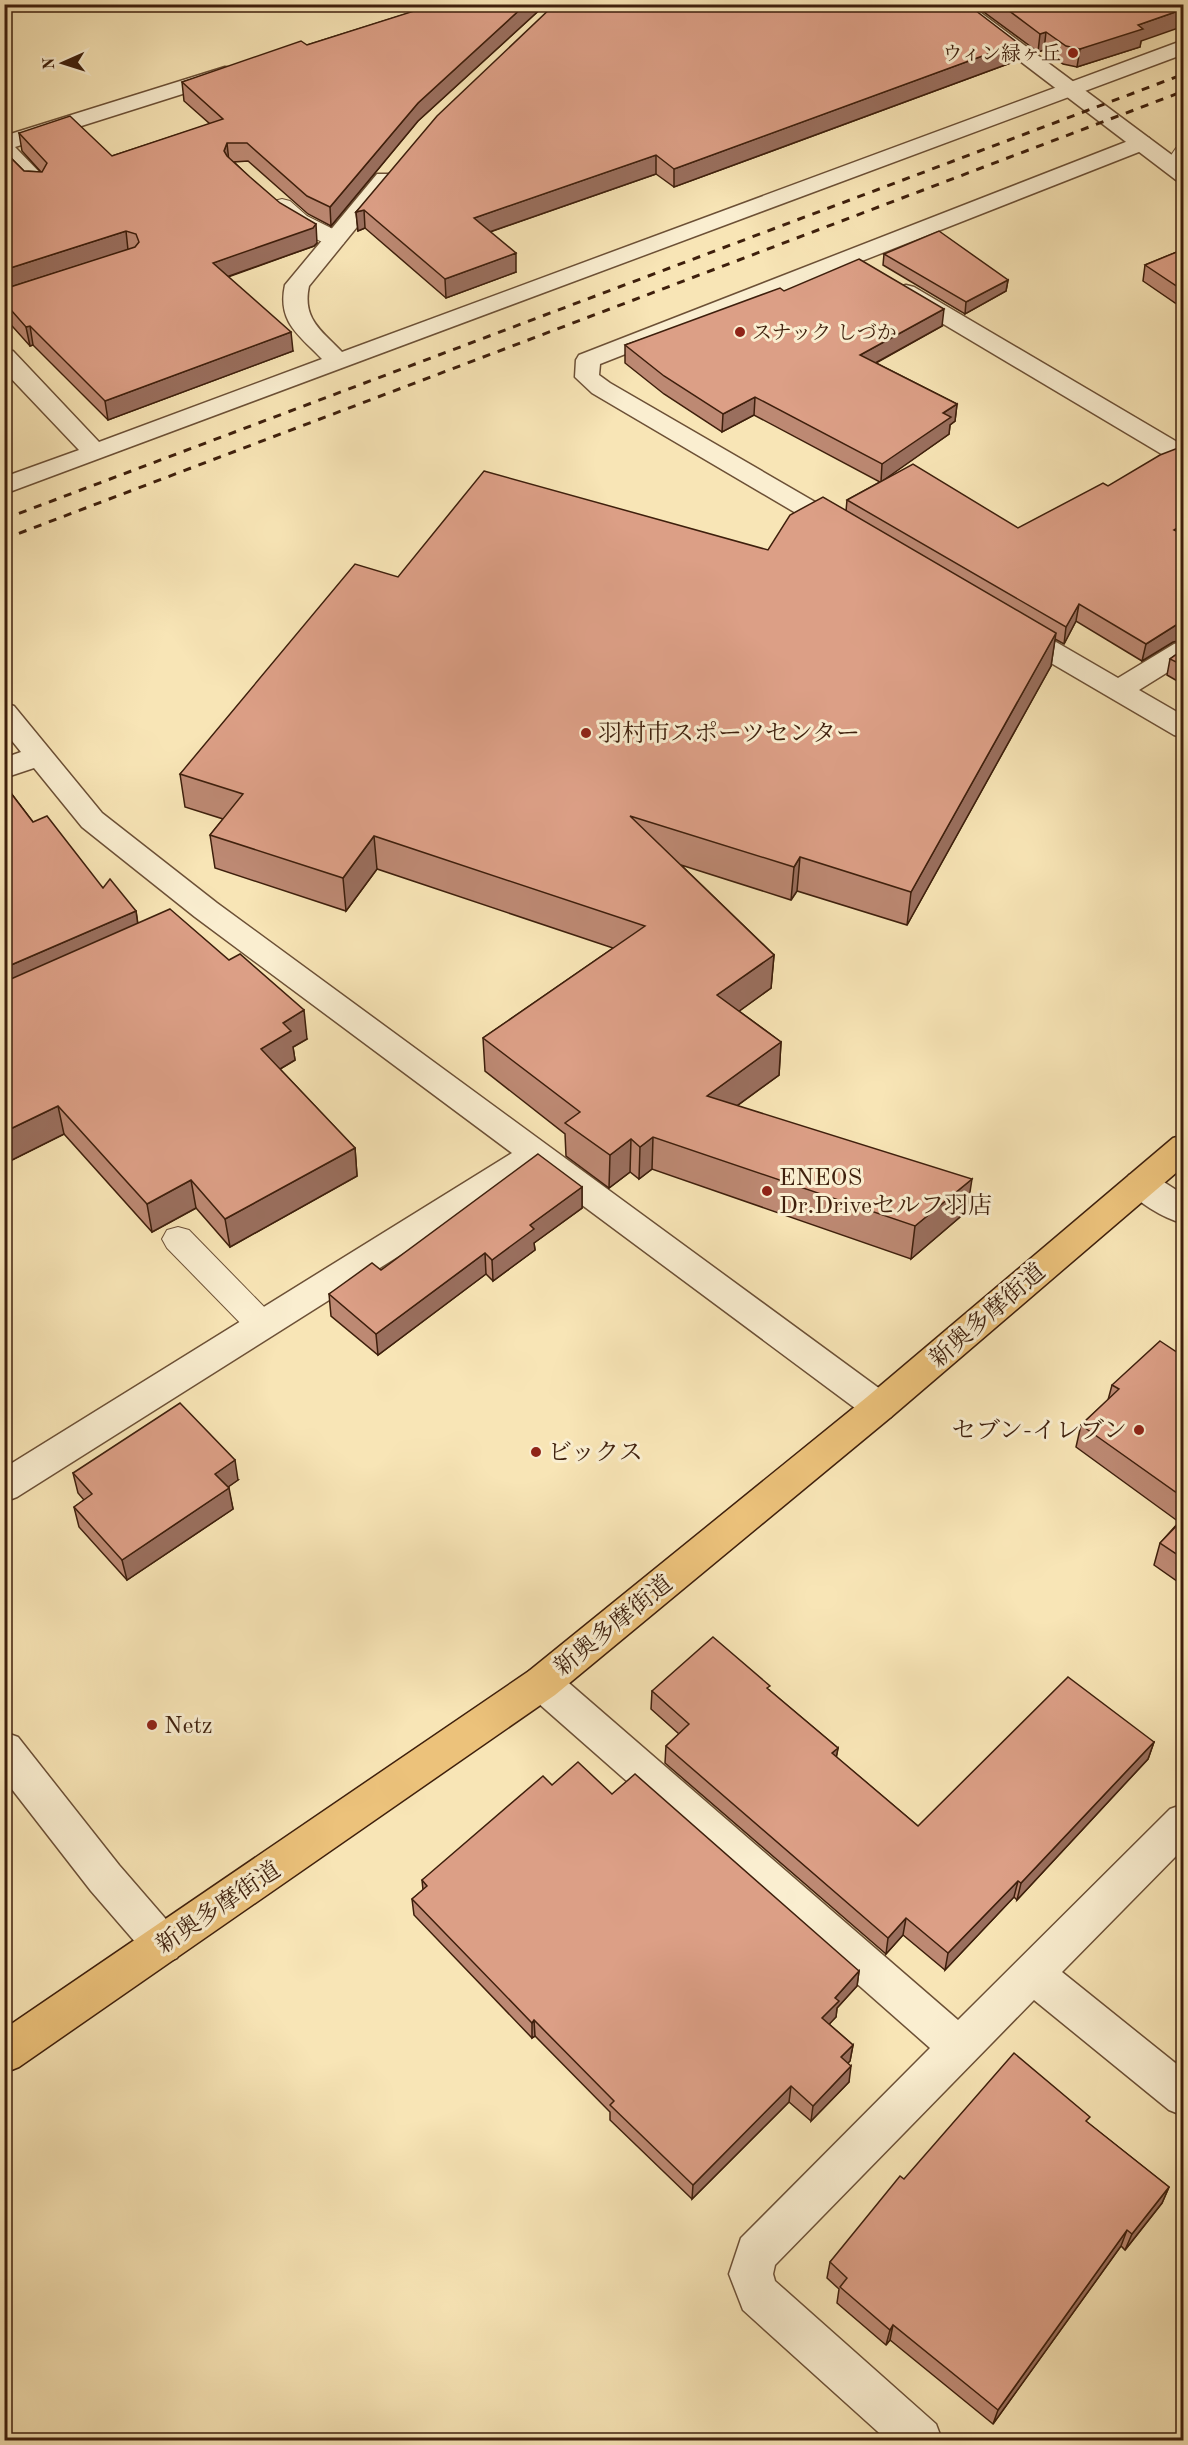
<svg xmlns="http://www.w3.org/2000/svg" width="1188" height="2445" viewBox="0 0 1188 2445" font-family="'Old Standard TT','Noto Serif JP',serif">
<style>
.lines{fill:none;stroke-linecap:round;stroke-linejoin:round}
.service-casing{stroke:#6c5036;stroke-width:2}
.minor-casing{stroke:#6c5036;stroke-width:3}
.tertiary-casing{stroke:#6c5036;stroke-width:3}
.primary-casing{stroke:#3e1f0c;stroke-width:3}
.service{fill:#faeed0;fill-rule:evenodd}
.minor{fill:#faeed0;fill-rule:evenodd}
.tertiary{fill:#faeed0;fill-rule:evenodd}
.primary{fill:#ecc27b;fill-rule:evenodd}
.rail{stroke:#3e1f0c;stroke-width:3;stroke-dasharray:8 8;stroke-linecap:butt}
.wall{fill:#bd8973;stroke:#3e1f0c;stroke-width:1.5}
.shaded-wall{fill:#9a6f5e;stroke:#3e1f0c;stroke-width:1.5}
.building{fill:#dc9f86;stroke:#3e1f0c;stroke-width:1.5}
.poi-dot{fill:#8f2418;stroke:#faeed0;stroke-width:2}
.labels{text-anchor:middle;stroke-width:6;stroke-linejoin:round;paint-order:stroke}
.far-poi-label{font-size:20px;fill:#3e1f0c;stroke:#faeed0;text-anchor:end}
.poi-label{font-size:24px;fill:#3e1f0c;stroke:#faeed0;text-anchor:start}
.street-label{font-size:24px;fill:#3e1f0c;stroke:#faeed0}
</style>
<rect width="100%" height="100%" fill="#f8e5b6"/>
<filter id="stains"><feTurbulence type="fractalNoise" baseFrequency=".00333" numOctaves="4"/><feColorMatrix values="0 0 0 0 .2 0 0 0 0 .09 0 0 0 0 .02 0 0 0 .5 -.17"/></filter>
<radialGradient id="worn" r=".72"><stop offset=".6" stop-color="#630" stop-opacity="0"/><stop offset="1" stop-color="#630" stop-opacity=".3"/></radialGradient>
<g class="lines">
<g class="service-casing">
<g id="service">
<path d="M1184 147V169L1174 173 1166 172 1163 167 1176 148Z"/>
<path d="M282 199 290 201 307 216 343 234 346 239 343 244C323 249 283 223 271 206L274 201Z"/>
<path d="M178 1227 189 1230 273 1316 278 1325 273 1334 262 1338 251 1334 167 1248 162 1239 167 1230Z"/>
</g>
</g>
<g class="minor-casing">
<g id="minor">
<path d="M1184 40V54L4 494V477L79 450 4 371V349L13 351 99 442 322 359C299 335 277 322 285 285L377 174H393L396 179 309 286C302 319 321 330 342 352Z"/>
<path d="M225 67 233 68 236 73 233 78 15 147 45 178 48 183 45 188H29L4 162V136Z"/>
<path d="M1141 136 1149 138 1152 143 1149 148 600 364 599 375 610 383 853 524 857 530 853 536 844 538 835 536 592 393 575 377 576 360 579 355Z"/>
<path d="M906 285 914 287 1184 446V465L1175 462 898 297 894 292 898 287Z"/>
<path d="M1015 621 1025 624 1118 678 1174 644 1184 641V662L1139 690 1184 716V738L1174 735 1005 636 1001 630 1005 624Z"/>
<path d="M4 703 14 706 102 813 217 903 891 1397 896 1407 891 1417 879 1421 867 1417 535 1170 17 1497 4 1502V1468L512 1153 195 917 82 827 34 768 4 778V758L21 752 4 731Z"/>
<path d="M1141 1172 1153 1175 1184 1195V1224C1164 1218 1134 1202 1125 1184L1129 1175Z"/>
<path d="M542 1667 555 1671 958 2020 1170 1809 1184 1804V1848L1062 1972 1184 2070V2116L1169 2110 1034 2000 775 2265 773 2274 775 2281 936 2424 942 2440H887L743 2310 729 2274 741 2238 930 2048 529 1695 523 1683 529 1671Z"/>
<path d="M4 1732 18 1737 119 1865 177 1932 183 1945 177 1958 163 1964 149 1958 91 1891 4 1779Z"/>
</g>
</g>
<g class="tertiary-casing">
<path id="tertiary" d="M945 4H969L1184 164V182L1176 180Z"/>
</g>
<g class="primary-casing">
<path id="primary" d="M1184 1135V1166L891 1417 555 1695 19 2067 4 2073V2029L529 1671 867 1397 1173 1138Z"/>
</g>
<use href="#service" class="service"/>
<use href="#minor" class="minor"/>
<use href="#tertiary" class="tertiary"/>
<use href="#primary" class="primary"/>
<g class="rail">
<path d="M4 519 1184 74"/>
<path d="M4 539 1184 91"/>
</g>
</g>
<g class="wall">
<path d="M425 4H546L418 121 331 226 308 214 248 161 234 162 317 243 314 246 228 277 293 351 108 420 33 345 30 346 4 317V151L24 171 41 172 22 151 19 133 112 156 210 124 184 101 182 82 307 45 425 8Z"/>
<path d="M555 4 1016 61 674 187 656 174 490 232 516 272 446 298 365 228 358 231 356 212Z"/>
<path d="M973 4H1184L1141 41 1140 47 1077 67 1063 64 1044 50 1038 52Z"/>
<path d="M1184 249V309L1143 281 1145 265Z"/>
<path d="M884 254 1008 280 1006 291 965 314 883 265Z"/>
<path d="M784 291 942 326 876 363 957 404 955 421 950 425 949 434 883 480 1173 642 1142 661 1076 621 1064 644 1055 639 1051 666 907 925 797 891 791 900 681 865 774 955 771 988 739 1011 781 1042 779 1075 737 1106 967 1211 911 1259 652 1169 639 1179 630 1172 609 1188 566 1156 565 1134 485 1071 483 1038 613 948 377 869 346 911 215 868 210 835 223 819 185 807 180 774 398 577 768 550 846 511 847 500 880 482 754 415 722 432 664 394 625 363V345Z"/>
<path d="M1184 649V685L1167 675 1170 659Z"/>
<path d="M4 784 33 822 103 888 136 911 138 924 307 1039 293 1047 295 1060 280 1069 355 1148 357 1176 230 1247 196 1208 152 1232 64 1134 4 1164Z"/>
<path d="M582 1187V1208L534 1243 535 1250 493 1281 486 1274 378 1355 331 1316 329 1294 381 1270Z"/>
<path d="M1184 1357V1586L1154 1565 1160 1543 1179 1522 1076 1447 1081 1425 1108 1400 1112 1385Z"/>
<path d="M73 1473 238 1480 228 1487 233 1509 127 1580 79 1527 74 1507 84 1500 78 1493Z"/>
<path d="M769 1690 838 1748 836 1757 918 1826 1154 1742 1148 1759 1017 1900 1014 1897 945 1970 903 1935 886 1954 665 1763 666 1746 679 1734 651 1709 652 1691Z"/>
<path d="M552 1785 612 1794 859 1971 857 1986 837 2008 836 2017 829 2024 853 2045 850 2061 848 2063 849 2082 811 2121 789 2102 692 2199 610 2120V2112L535 2036 532 2038 414 1915 412 1899 423 1890 422 1880Z"/>
<path d="M1088 2123 1169 2187 1162 2203 1125 2250 1121 2246 993 2424 890 2340 886 2345 837 2303 839 2289 827 2278 830 2262 904 2179Z"/>
</g>
<g class="shaded-wall">
<path d="M526 4H546L418 121 331 226 330 207 418 103Z"/>
<path d="M1184 9V26L1141 41 1140 47 1077 67 1080 49 1138 25Z"/>
<path d="M1046 32 1044 50 1038 52 1040 34Z"/>
<path d="M1018 43 1016 61 674 187V169Z"/>
<path d="M227 143 229 162 224 151Z"/>
<path d="M656 155V174L475 237 474 218Z"/>
<path d="M364 210 365 228 358 231 356 212Z"/>
<path d="M316 224 317 243 314 246 215 281 213 263Z"/>
<path d="M126 231 128 250 4 289V270Z"/>
<path d="M516 253V272L446 298 445 279Z"/>
<path d="M1008 280 1006 291 965 314 966 302Z"/>
<path d="M944 309 942 326 859 372 860 355Z"/>
<path d="M30 326 33 345 30 346 26 327Z"/>
<path d="M291 332 293 351 108 420 105 401Z"/>
<path d="M755 397 754 415 722 432 723 414Z"/>
<path d="M957 404 955 421 950 425 949 434 881 482 882 464 943 413Z"/>
<path d="M1184 524V538L1174 530Z"/>
<path d="M1079 604 1076 621 1064 644 1066 627Z"/>
<path d="M1184 624V640L1173 642 1142 661 1146 644 1176 625Z"/>
<path d="M1056 633 1051 666 907 925 911 892Z"/>
<path d="M374 836 377 869 346 911 343 878Z"/>
<path d="M800 857 797 891 791 900 794 867Z"/>
<path d="M136 911 138 926 4 984V968Z"/>
<path d="M774 955 771 988 716 1028 717 995Z"/>
<path d="M304 1010 307 1039 293 1047 295 1060 265 1078 261 1049 283 1023Z"/>
<path d="M781 1042 779 1075 705 1129 707 1096Z"/>
<path d="M58 1106 64 1134 4 1164V1132Z"/>
<path d="M653 1137 652 1169 639 1179 640 1147Z"/>
<path d="M631 1139 630 1172 609 1188 610 1155Z"/>
<path d="M355 1148 357 1176 230 1247 225 1219Z"/>
<path d="M972 1179 967 1211 911 1259 915 1226Z"/>
<path d="M191 1180 196 1208 152 1232 147 1204Z"/>
<path d="M582 1187V1208L534 1243 535 1250 493 1281 492 1260 530 1225Z"/>
<path d="M485 1253 486 1274 378 1355 376 1334Z"/>
<path d="M235 1460 238 1480 218 1494 215 1474Z"/>
<path d="M229 1488 233 1509 127 1580 122 1560Z"/>
<path d="M1154 1742 1148 1759 1017 1900 1021 1883Z"/>
<path d="M838 1748 835 1765 832 1753Z"/>
<path d="M1018 1881 1014 1897 945 1970 948 1953Z"/>
<path d="M906 1918 903 1935 886 1954 888 1938Z"/>
<path d="M859 1971 857 1986 837 2008 836 2017 820 2034 822 2018 835 1998Z"/>
<path d="M534 2020 535 2036 532 2038V2023Z"/>
<path d="M853 2045 850 2061 838 2073 841 2057Z"/>
<path d="M851 2066 849 2082 811 2121 813 2106Z"/>
<path d="M791 2086 789 2102 692 2199 693 2185Z"/>
<path d="M1169 2187 1162 2203 1125 2250 1132 2234Z"/>
<path d="M1127 2230 1121 2246 993 2424 998 2410Z"/>
<path d="M893 2325 890 2340 886 2345 890 2330Z"/>
</g>
<g class="building">
<path d="M428 4H526L418 103 330 207 307 196 247 143H227L224 151 227 156 250 177 280 203 316 224 313 228 213 263 291 332 105 401 30 326 26 327 4 302V289L135 247 139 242 136 234 126 231 4 270V151L24 171 42 172 47 163 19 133 70 116 112 156 223 119 182 82 301 41 307 45 430 6Z"/>
<path d="M555 4H967L1018 43 674 169 656 155 474 218 516 253 445 279 364 210 356 212 437 116Z"/>
<path d="M1000 4H1184V9L1138 25 1143 29 1080 49 1066 46 1046 32 1040 34Z"/>
<path d="M939 231 1008 280 966 302 884 254Z"/>
<path d="M1184 249V291L1145 265Z"/>
<path d="M859 259 944 309 860 355 957 404 943 413 951 417 882 464 755 397 723 414 664 376 625 345 780 288 784 291Z"/>
<path d="M1178 448 1184 449V524L1174 530 1184 535V624L1176 625 1146 644 1079 604 1066 627 847 500 913 464 1018 528 1103 483 1108 486 1160 455Z"/>
<path d="M484 471 768 550 790 515 823 497 1056 633 911 892 800 857 794 867 630 816 774 955 717 995 781 1042 707 1096 972 1179 915 1226 653 1137 640 1147 631 1139 610 1155 565 1123 580 1112 483 1038 645 926 374 836 343 878 210 835 243 794 180 774 355 564 398 577Z"/>
<path d="M1184 649V666L1170 659Z"/>
<path d="M4 784 33 822 47 816 103 888 110 879 136 911 4 968Z"/>
<path d="M170 909 229 960 240 954 304 1010 283 1023 291 1031 261 1049 355 1148 225 1219 191 1180 147 1204 58 1106 4 1132V995H6L4 993V982Z"/>
<path d="M538 1154 582 1187 530 1225 534 1229 492 1260 485 1253 376 1334 329 1294 372 1263 381 1270Z"/>
<path d="M1160 1341 1184 1357V1498L1081 1425 1119 1389 1112 1385Z"/>
<path d="M180 1403 235 1460 215 1474 229 1488 122 1560 74 1507 92 1494 73 1473Z"/>
<path d="M1184 1518V1559L1160 1543Z"/>
<path d="M713 1637 770 1686 767 1688 838 1748 832 1753 918 1826 1068 1677 1154 1742 1021 1883 1018 1881 948 1953 906 1918 888 1938 666 1746 689 1724 652 1691Z"/>
<path d="M578 1762 612 1794 635 1774 859 1971 835 1998 839 2001 822 2018 853 2045 841 2057 851 2066 813 2106 791 2086 693 2185 610 2105 614 2101 534 2020 532 2023 412 1899 427 1886 422 1880 543 1776 552 1785Z"/>
<path d="M1014 2053 1090 2117 1086 2121 1169 2187 1132 2234 1127 2230 998 2410 893 2325 890 2330 840 2287 847 2278 830 2262 900 2176 904 2179Z"/>
</g>
<g class="poi-dot">
<circle cx="1073" cy="53" r="6"/>
<circle cx="740" cy="332" r="6"/>
<circle cx="586" cy="733" r="6"/>
<circle cx="767" cy="1191" r="6"/>
<circle cx="1139" cy="1430" r="6"/>
<circle cx="536" cy="1452" r="6"/>
<circle cx="152" cy="1725" r="6"/>
</g>
<g class="labels">
<g class="far-poi-label">
<text x="1061" y="60">ウィン緑ヶ丘</text>
<text x="752" y="339" text-anchor="start">スナック しづか</text>
</g>
<g class="poi-label">
<text x="598" y="741">羽村市スポーツセンター</text>
<text x="779" y="1185">ENEOS<tspan x="779" dy="28">Dr.Driveセルフ羽店</tspan></text>
<text x="1127" y="1438" text-anchor="end">セブン-イレブン</text>
<text x="548" y="1460">ビックス</text>
<text x="164" y="1733">Netz</text>
</g>
<g class="street-label">
<text transform="translate(987 1315) rotate(-41)" y="8">新奥多摩街道</text>
<text transform="translate(613 1625) rotate(-39)" y="8">新奥多摩街道</text>
<text transform="translate(218 1907) rotate(-34)" y="8">新奥多摩街道</text>
</g>
</g>
<rect width="1188" height="2445" fill="none" stroke="#f8e5b6" stroke-width="24"/>
<rect x="6" y="6" width="1176" height="2433" fill="none" stroke="#3e1f0c" stroke-width="3"/>
<rect x="12" y="12" width="1164" height="2421" fill="none" stroke="#3e1f0c" stroke-width="1.5"/>
<g transform="translate(63 63) rotate(267)" stroke="#faeed0" stroke-width="4.5" paint-order="stroke">
<path d="M0-4.5L10 22L0 15L-10 22Z" fill="#3e1f0c"/>
<text y="-9" font-size="16" font-weight="bold" text-anchor="middle" fill="#3e1f0c">N</text>
</g>
<rect width="100%" height="100%" filter="url(#stains)"/>
<rect width="100%" height="100%" fill="url(#worn)"/>
</svg>
